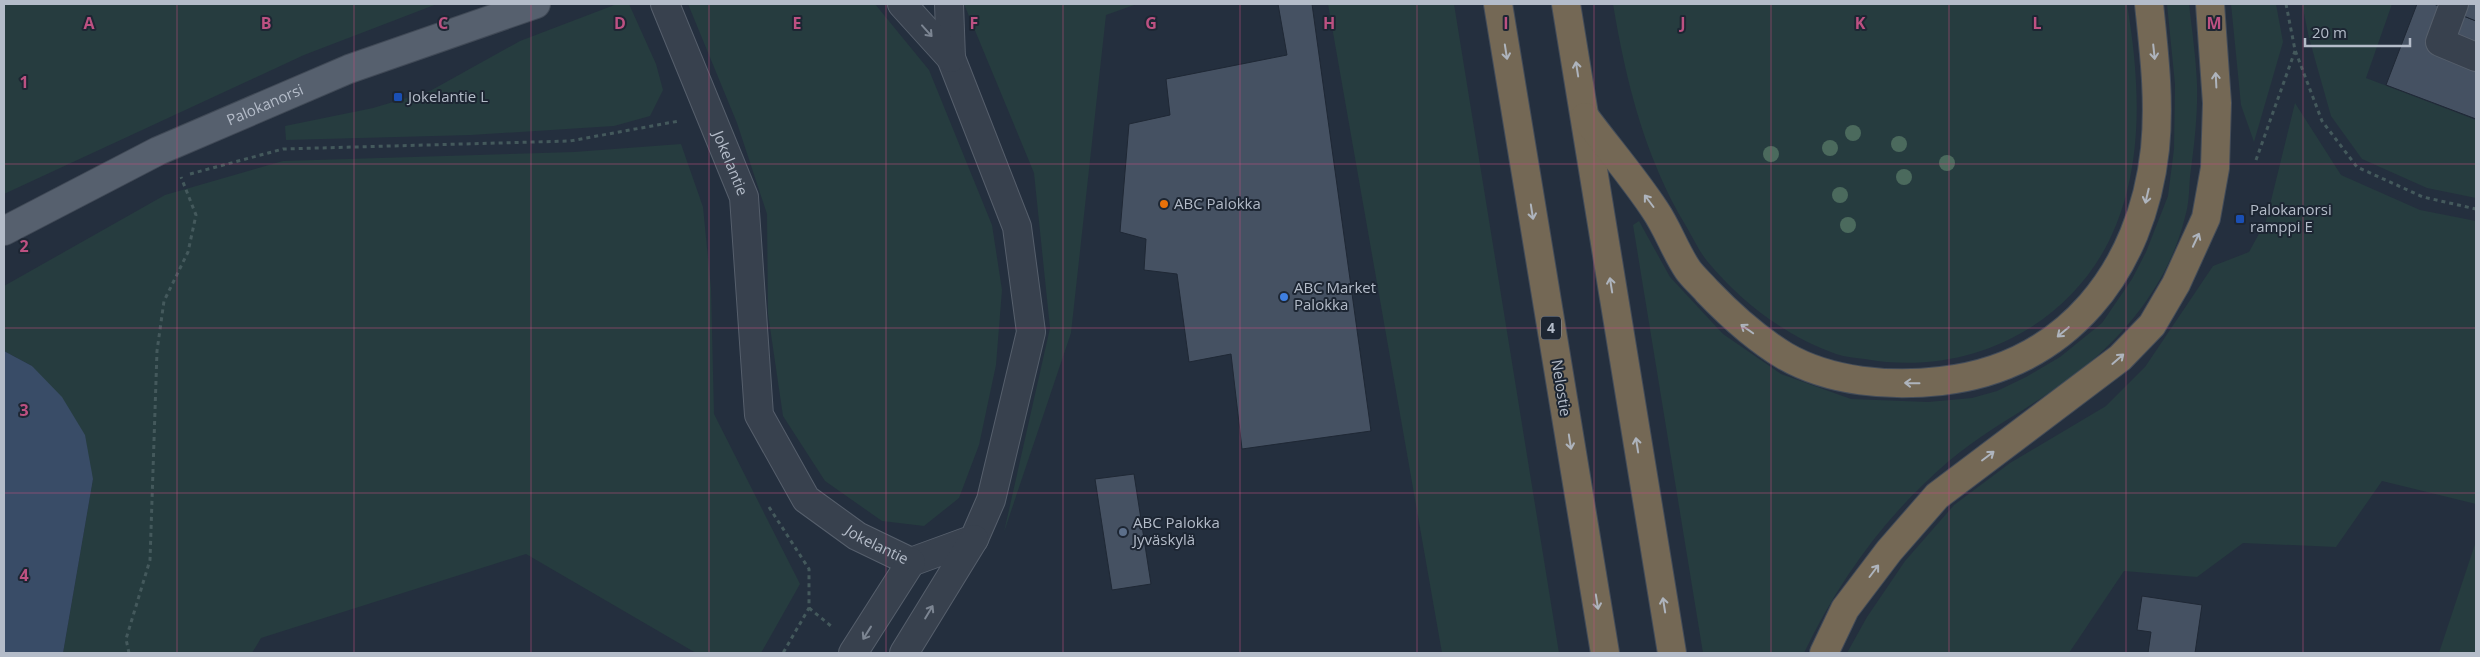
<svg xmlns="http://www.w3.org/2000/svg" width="2480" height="657" viewBox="0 0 2480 657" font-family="'Open Sans',sans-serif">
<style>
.green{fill:#263c3f}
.water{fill:#394c67}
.building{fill:#455162;stroke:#1f2835}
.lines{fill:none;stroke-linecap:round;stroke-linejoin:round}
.minor-casing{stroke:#565f6c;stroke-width:30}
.major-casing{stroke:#414a57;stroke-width:30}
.highway-casing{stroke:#434c59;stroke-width:30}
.path{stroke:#44595c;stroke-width:3;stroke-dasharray:4 4;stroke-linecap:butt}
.minor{stroke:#38414e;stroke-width:28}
.major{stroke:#56606e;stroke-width:28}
.highway{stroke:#746855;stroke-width:28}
.tree{fill:#4b6a5d}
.oneway{stroke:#7c8592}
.oneway2{stroke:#aeb4bd}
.grid{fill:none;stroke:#bd5182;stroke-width:1;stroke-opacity:0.55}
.transit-dot{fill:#1a4fb4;stroke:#1d2633;stroke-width:2}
.food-dot{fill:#e8710a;stroke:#1d2633;stroke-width:2}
.shop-dot{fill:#3f7fe0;stroke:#1d2633;stroke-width:2}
.service-dot{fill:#5c6f8a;stroke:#1d2633;stroke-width:2}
.labels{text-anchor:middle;stroke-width:4;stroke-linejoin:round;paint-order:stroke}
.shield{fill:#1d2633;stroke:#878f9c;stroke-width:1}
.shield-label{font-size:14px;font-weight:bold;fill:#b4bcc9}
.poi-label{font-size:15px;fill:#b4bcc9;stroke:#1d2633;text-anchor:start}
.street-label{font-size:15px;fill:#b4bcc9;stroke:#1d2633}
.grid-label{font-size:16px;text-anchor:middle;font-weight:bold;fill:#bd5182;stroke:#1d2633;stroke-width:4;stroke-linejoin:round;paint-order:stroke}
</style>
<rect width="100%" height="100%" fill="#242f3e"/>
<g class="green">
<path d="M4 4H437L304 55 4 194Z"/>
<path d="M617 4H629L656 64 663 90 650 116 614 126 471 135 286 140 285 126 373 108 430 91 520 41Z"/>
<path d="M688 4H875L929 70 992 225 1002 290 996 365 979 445 959 498 924 526 882 521 825 481 783 416 768 314 767 214 737 123Z"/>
<path d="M964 4H1137L1106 15 1071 333 1004 532 1050 328 1034 173Z"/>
<path d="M1328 4H1454L1559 653H1442Z"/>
<path d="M1613 4H2127C2140 81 2145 168 2109 241 2064 331 1963 377 1865 359 1856 358 1845 357 1836 354 1785 336 1741 302 1707 261 1699 251 1693 238 1686 226 1645 158 1626 82 1613 4Z"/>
<path d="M2167 4H2189C2192 30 2196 58 2197 84 2198 115 2194 147 2190 177 2189 190 2189 205 2185 217 2169 284 2121 342 2066 381 2028 409 1986 430 1949 461 1886 515 1840 578 1804 653H1703L1633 225 1639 221 1670 277 1723 334 1781 374 1851 399 1928 402 1972 398 1997 391 2026 377 2060 357 2102 323 2132 279 2146 252 2168 196 2174 149 2175 84Z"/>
<path d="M2231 4H2276L2283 42 2254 142 2241 105Z"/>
<path d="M2302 4H2392L2366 78 2476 120V198L2427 188 2362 159 2331 116 2309 38Z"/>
<path d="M2295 103 2341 175 2420 210 2476 221V504L2382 481 2336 547 2243 543 2197 577 2124 571 2069 653H1847L1867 617 1905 561 1954 505 2010 463 2106 406 2145 367 2213 266 2249 252 2266 221Z"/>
<path d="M681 144 703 207 711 288 714 414 800 584 761 653H696L526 554 261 638 252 653H63L93 479 32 366 4 351V286L165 195 283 161 574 152Z"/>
<path d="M2476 541V653H2439Z"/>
</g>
<path class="water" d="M4 351 32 366 62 397 85 435 93 479 63 653H4Z"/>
<g class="building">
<path d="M1278 4H1312L1371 431 1242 449 1231 354 1189 362 1177 274 1144 270 1146 239 1120 232 1129 124 1170 115 1166 79 1287 55Z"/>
<path d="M2417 4H2434L2476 21V119L2386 85Z"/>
<path d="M2434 4H2476V21Z"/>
<path d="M1134 474 1151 584 1112 590 1095 479Z"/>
<path d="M2142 596 2202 605 2195 653H2148L2151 632 2137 630Z"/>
</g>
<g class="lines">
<g class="minor-casing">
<g id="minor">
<path id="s1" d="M665 4 744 197 759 415 806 499 857 536 911 562 974 539 991 500 1031 332 1017 227 951 58 949 4"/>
<path d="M902 4 951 58"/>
<path d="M2454 4 2440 42 2476 57"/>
<path d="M853 653 911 562"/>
<path d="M904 653 974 539"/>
</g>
</g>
<g class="major-casing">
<g id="major">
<path id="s2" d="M4 231 158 151 349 69 536 4"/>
</g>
</g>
<g class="highway-casing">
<g id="highway">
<path d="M1498 4 1605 653"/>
<path d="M1566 4 1672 653"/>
<path d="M1585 117C1608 148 1634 178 1655 210 1668 229 1675 251 1688 270 1693 277 1701 284 1707 291 1731 316 1755 338 1785 356 1830 382 1890 387 1941 381 2067 367 2142 270 2155 149 2160 100 2154 52 2149 4"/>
<path d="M1824 653 1845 609 1889 551 1937 496 2120 358 2152 325 2176 284 2206 218 2215 168 2217 103 2210 4"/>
</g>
</g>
<g class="path">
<path d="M2286 4 2295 50 2322 121 2357 167 2423 197 2476 209"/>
<path d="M2256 160 2295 51"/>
<path d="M190 174 283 149 570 141 679 121"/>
<path d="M769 507 809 569V608L783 653"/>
<path d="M809 608 831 626"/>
<path d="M129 653 126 639 150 560 157 351 164 301 188 252 196 215 181 177"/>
</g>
<use href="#minor" class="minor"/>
<use href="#major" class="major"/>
<use href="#highway" class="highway"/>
</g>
<g class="tree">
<circle cx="1853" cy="133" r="8"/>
<circle cx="1899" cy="144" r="8"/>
<circle cx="1830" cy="148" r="8"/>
<circle cx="1771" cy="154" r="8"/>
<circle cx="1947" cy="163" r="8"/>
<circle cx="1904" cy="177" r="8"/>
<circle cx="1840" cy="195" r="8"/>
<circle cx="1848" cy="225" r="8"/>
</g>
<defs><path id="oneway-shaft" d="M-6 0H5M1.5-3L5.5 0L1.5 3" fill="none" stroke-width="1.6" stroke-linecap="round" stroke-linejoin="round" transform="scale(1.25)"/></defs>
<g class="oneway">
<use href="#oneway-shaft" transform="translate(927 31) rotate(48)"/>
<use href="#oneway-shaft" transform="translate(929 612) rotate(-59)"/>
<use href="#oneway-shaft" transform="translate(867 633) rotate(122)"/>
</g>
<g class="oneway2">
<use href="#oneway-shaft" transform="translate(1506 52) rotate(81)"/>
<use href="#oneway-shaft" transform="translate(2154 52) rotate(84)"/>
<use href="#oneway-shaft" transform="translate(1577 69) rotate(-99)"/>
<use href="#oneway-shaft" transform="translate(2216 80) rotate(-93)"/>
<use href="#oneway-shaft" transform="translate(2147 196) rotate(103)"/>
<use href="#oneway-shaft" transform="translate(1649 201) rotate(-127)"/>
<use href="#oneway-shaft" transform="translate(1532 212) rotate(81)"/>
<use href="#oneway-shaft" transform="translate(2196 240) rotate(-65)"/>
<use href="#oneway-shaft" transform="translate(1611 285) rotate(-99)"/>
<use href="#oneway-shaft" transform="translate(1747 329) rotate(-145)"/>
<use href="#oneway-shaft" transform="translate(2063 332) rotate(140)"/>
<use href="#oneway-shaft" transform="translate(2118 359) rotate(-41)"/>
<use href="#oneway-shaft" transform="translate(1912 383) rotate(-179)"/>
<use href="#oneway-shaft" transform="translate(1570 442) rotate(81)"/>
<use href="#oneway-shaft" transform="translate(1637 445) rotate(-99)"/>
<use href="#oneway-shaft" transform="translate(1988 456) rotate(-37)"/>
<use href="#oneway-shaft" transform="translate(1874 571) rotate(-53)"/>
<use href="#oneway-shaft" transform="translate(1597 602) rotate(81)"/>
<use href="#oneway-shaft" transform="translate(1664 605) rotate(-99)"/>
</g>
<path class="grid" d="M177 4V653M354 4V653M531 4V653M709 4V653M886 4V653M1063 4V653M1240 4V653M1417 4V653M1594 4V653M1771 4V653M1949 4V653M2126 4V653M2303 4V653M4 164H2476M4 328H2476M4 493H2476"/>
<g class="transit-dot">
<rect x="393" y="92" width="10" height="10" rx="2.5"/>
<rect x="2235" y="214" width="10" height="10" rx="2.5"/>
</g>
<circle class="food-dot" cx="1164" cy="204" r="5"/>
<circle class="shop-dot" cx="1284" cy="297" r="5"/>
<circle class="service-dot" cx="1123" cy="532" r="5"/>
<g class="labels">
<rect class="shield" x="1541" y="316.5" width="20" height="23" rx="4"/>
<g class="shield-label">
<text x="1551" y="333">4</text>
</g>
<g class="poi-label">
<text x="408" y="102">Jokelantie L</text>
<text x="1174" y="209">ABC Palokka</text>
<text x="2250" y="215">Palokanorsi<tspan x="2250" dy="17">ramppi E</tspan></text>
<text x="1294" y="293">ABC Market<tspan x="1294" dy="17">Palokka</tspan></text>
<text x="1133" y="528">ABC Palokka<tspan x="1133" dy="17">Jyväskylä</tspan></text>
</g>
<g class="street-label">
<text dy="5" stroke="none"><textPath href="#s2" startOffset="290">Palokanorsi</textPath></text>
<text dy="5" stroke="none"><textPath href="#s1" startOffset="172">Jokelantie</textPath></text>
<text transform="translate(1561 388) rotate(81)" y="5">Nelostie</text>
<text dy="5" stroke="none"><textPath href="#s1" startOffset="608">Jokelantie</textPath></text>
</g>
</g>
<g class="grid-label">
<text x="89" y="29">A</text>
<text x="266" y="29">B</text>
<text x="443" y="29">C</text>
<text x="620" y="29">D</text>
<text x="797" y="29">E</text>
<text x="974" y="29">F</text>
<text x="1151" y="29">G</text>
<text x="1329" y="29">H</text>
<text x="1506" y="29">I</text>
<text x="1683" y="29">J</text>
<text x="1860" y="29">K</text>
<text x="2037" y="29">L</text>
<text x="2214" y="29">M</text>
<text x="24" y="88">1</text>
<text x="24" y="252">2</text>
<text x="24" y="416">3</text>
<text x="24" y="581">4</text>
</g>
<rect width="2480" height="657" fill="none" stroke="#b4bcc9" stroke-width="10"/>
<path d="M2305 38v8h105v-8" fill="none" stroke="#b4bcc9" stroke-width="2.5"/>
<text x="2312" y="38" font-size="15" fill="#b4bcc9" stroke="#1d2633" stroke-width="4" paint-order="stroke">20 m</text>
</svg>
